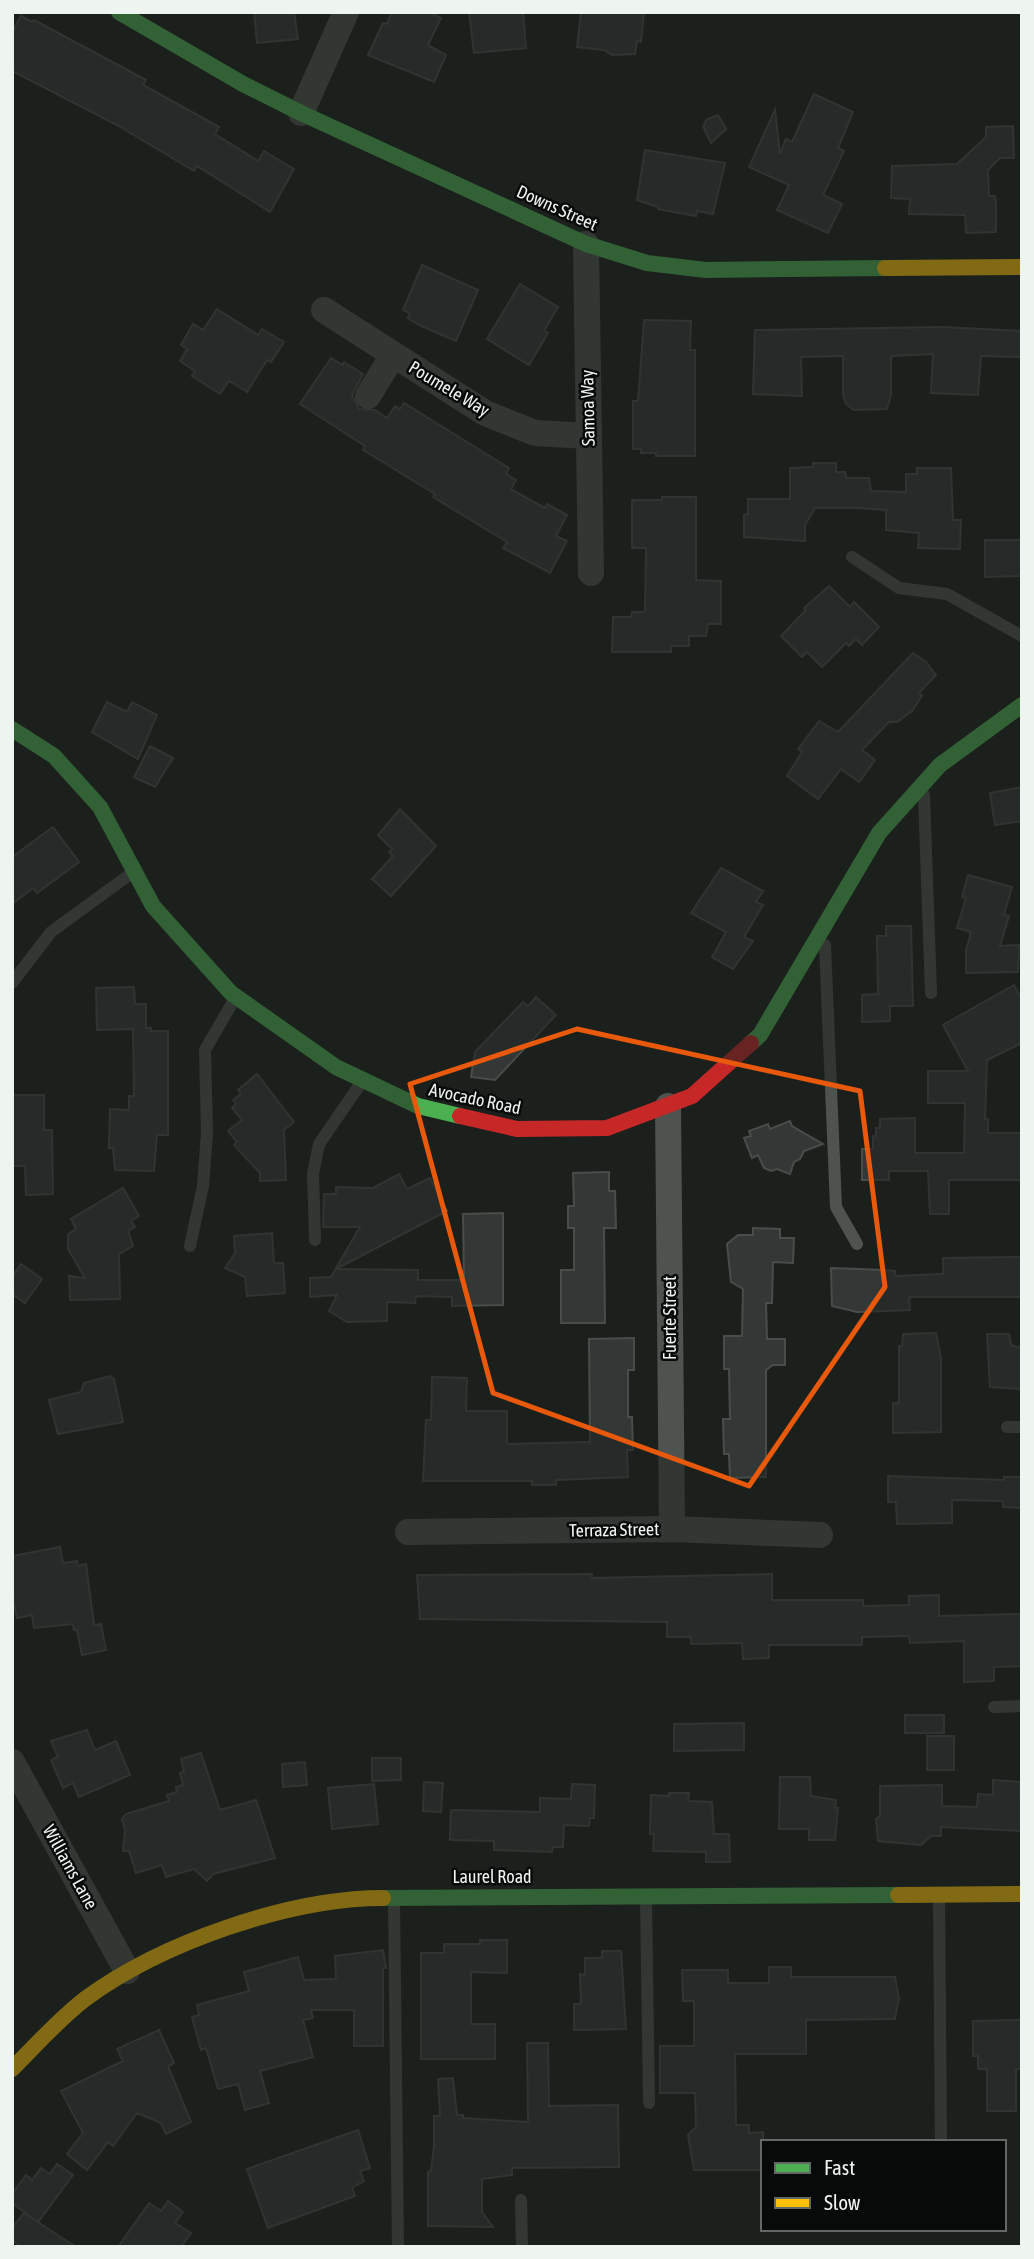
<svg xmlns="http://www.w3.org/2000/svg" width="1034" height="2259" viewBox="0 0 1034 2259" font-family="'Asap Condensed',sans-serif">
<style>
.building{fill:#333735;stroke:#494d4a;stroke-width:2}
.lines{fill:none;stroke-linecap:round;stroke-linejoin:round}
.lane{stroke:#4f5350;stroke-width:12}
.street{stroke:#4f5350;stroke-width:26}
.fast{stroke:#4caf50;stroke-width:16}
.slow{stroke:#ffc107;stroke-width:16}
.jam{stroke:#c62828;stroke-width:16}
.marked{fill:none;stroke:#e8590c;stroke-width:5;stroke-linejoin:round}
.labels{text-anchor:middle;stroke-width:5;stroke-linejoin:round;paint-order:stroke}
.street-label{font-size:18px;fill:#eef4f0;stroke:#070a08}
</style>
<rect width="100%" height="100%" fill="#1b201d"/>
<g class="building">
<path d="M254 12H294L298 39 257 43Z"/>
<path d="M392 12H429L441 18 428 45 446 55 434 82 368 55 383 23 387 24Z"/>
<path d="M469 12H523L526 48 474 53Z"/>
<path d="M581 12H644L641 42 637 41 635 54 612 55 604 50 577 47Z"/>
<path d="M21 16 32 22 34 20 146 80 143 85 219 127 215 134 258 161 264 151 294 169 270 212 197 166 194 171 117 125 12 71V32Z"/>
<path d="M814 94 853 112 838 148 844 151 823 195 842 204 828 233 777 210 789 185 749 167 775 110 780 154 786 139 792 142Z"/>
<path d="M718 115 726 129 711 143 703 126 707 119Z"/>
<path d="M1013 126 1014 158H1000L988 170 989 196H995L996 201V232L966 233 965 215 909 214 910 199 891 198 892 166 957 164 986 137V127Z"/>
<path d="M645 150 725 163 713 214 697 211 696 216 658 209V207L637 200Z"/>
<path d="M422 265 478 290 456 341 419 325 408 318 410 313 403 310Z"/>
<path d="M520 284 558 307 544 331 548 333 529 365 487 339Z"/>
<path d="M217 309 258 335 262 329 284 342 271 362 267 360 247 392 229 381 220 394 192 376 195 371 180 361 187 349 181 345 193 324 203 330Z"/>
<path d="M644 320 691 321 690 350H695V456H656V453H641V449H633V401H638Z"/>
<path d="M942 327 1022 331V357L981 356 978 395 931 393 933 354 891 356V395L887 409 854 410 846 404 843 394V356L801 357 802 396 753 394 755 330Z"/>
<path d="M331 358 343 365 344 362 363 374 352 395 359 409 375 410 387 418 395 406 400 409 404 403 509 468 506 474 516 480 511 489 545 508 547 504 567 515 556 536 567 541 550 573 503 548 507 542 433 497 435 494 363 450 365 446 300 404Z"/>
<path d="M813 463H836V472H845L846 478H869L871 491 906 492V474H917V468H951L953 520H961L960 549 918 548 919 533 886 530V510L858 508H815L805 525V541L744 537V515L748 514V499H790V468L813 467Z"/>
<path d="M662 497H696V580L721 581V624H708L706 636H689V646H671V652H612L613 617H631L632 612H645L646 548H632V500H662Z"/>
<path d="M985 540H1022V576L985 577Z"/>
<path d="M829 586 850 607 854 602 879 627 862 645 856 639 849 646 846 643 822 667 807 652 802 657 781 636 806 610 804 608Z"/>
<path d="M913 653 926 662 936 675 919 693 922 696 912 711 897 722H889L862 750 875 760 859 782 841 769 818 799 787 776 802 752 798 749 819 721 838 732Z"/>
<path d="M107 702 127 712 132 702 157 715 138 759 92 732Z"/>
<path d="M150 746 173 758 155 787 134 777Z"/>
<path d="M1022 787V821L995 825 990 793Z"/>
<path d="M400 809 436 846 391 896 372 879 393 856 389 852 392 849 378 835Z"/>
<path d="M53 827 79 862 37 893 33 888 12 904V857Z"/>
<path d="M721 868 763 891 756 902 763 905 744 937 753 941 733 969 712 957 726 932 691 913Z"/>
<path d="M968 875 1012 887 1004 915 1009 916 1000 946 1019 945 1018 972 966 973V951L971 932 957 928 966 898 962 897Z"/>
<path d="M886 926H911L913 1006H890V1021L862 1022V995L878 994 877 936H886Z"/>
<path d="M1014 985 1022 1000V1043L987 1060 985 1119H988V1133H1022V1180H949V1214H930L928 1171H889V1180H862V1149H873V1136H876V1128H880V1119L915 1118V1153H964L965 1103H928V1071H968L943 1025Z"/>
<path d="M134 987 135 1004H146V1028H151V1031H168V1135H157L154 1171 115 1170 113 1148H109L110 1109 129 1110V1096H134L133 1029 97 1030 96 988Z"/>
<path d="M536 997 556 1015 495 1080 471 1077 475 1052 523 1002 528 1006Z"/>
<path d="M257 1074 294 1122 284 1130 286 1180 260 1181V1173L234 1145 237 1142 228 1131 242 1120 232 1108 236 1104 233 1100 241 1094 238 1090Z"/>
<path d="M12 1095H44V1130H52L53 1194 26 1195 25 1166H12Z"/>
<path d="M790 1121 792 1126 823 1144 804 1151 800 1159 794 1162 790 1174 777 1169 771 1171 764 1168 758 1155 752 1158 744 1138 751 1136 749 1131 768 1124 770 1129Z"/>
<path d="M609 1172V1191H615L616 1228H604L605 1323H561V1270H574V1228H568V1206H574L573 1173Z"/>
<path d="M399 1174 407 1189 430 1178 447 1211 336 1269 418 1270V1280H464L463 1214 503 1213V1305L452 1306V1297L416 1296 415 1303 387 1302V1321L347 1322 329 1311 337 1295 310 1297V1278L331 1277 360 1227H323L324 1194H336V1187L373 1188Z"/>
<path d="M123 1188 139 1216 131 1221 135 1227 128 1231 133 1246 119 1254 120 1299 70 1300 69 1276 85 1278 68 1249V1234L76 1229 71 1219Z"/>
<path d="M753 1228 780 1229V1238H794L793 1263 773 1262 772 1303H766L767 1339H785V1365H773L766 1370V1477L730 1478 729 1454H724L723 1419H730L729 1369H724V1336H742L743 1289 731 1282 727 1244 738 1235H753Z"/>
<path d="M272 1233 274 1263H283L285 1293 247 1296 245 1277 225 1268 235 1253 234 1236Z"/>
<path d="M1021 1257V1297H909L910 1310 857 1312 832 1306 831 1268 885 1270 895 1271V1276L943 1274V1258Z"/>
<path d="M21 1264 42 1279 25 1303 12 1294V1277Z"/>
<path d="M936 1333 941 1358V1432L893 1433V1403H899V1346H902L903 1334Z"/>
<path d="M987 1334H1009L1011 1345 1022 1348V1389L990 1387Z"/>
<path d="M634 1338V1370H628V1417H632L633 1450H627L628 1477 556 1480V1485H532V1481H423L426 1420H431L432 1377 467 1378 466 1411H507V1444L590 1442 589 1339Z"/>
<path d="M110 1376 114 1379 123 1422 58 1434 49 1400 81 1392 84 1383Z"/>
<path d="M888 1476 1004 1480V1477H1022V1508L1003 1507V1501L952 1500V1523L897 1524 896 1502H888Z"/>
<path d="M60 1547 63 1563 77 1561 78 1566 86 1564 94 1625 101 1624 106 1650 82 1655 77 1630H74L73 1624 34 1628 32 1615 17 1618 12 1593V1556Z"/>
<path d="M592 1574V1578L772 1574V1600H863V1606L909 1605V1596L939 1595V1616L1022 1614V1666L994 1667V1681L964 1682V1641L910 1643 909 1636 862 1637V1645H769V1658L743 1659 742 1643 691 1644V1637H667V1622L420 1619 417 1575Z"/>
<rect x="905" y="1715" width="39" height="18"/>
<path d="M744 1723V1750L674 1751V1724Z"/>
<path d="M87 1730 95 1750 116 1741 130 1775 79 1797 73 1783 63 1788 51 1760 58 1757 51 1741Z"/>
<rect x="927" y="1736" width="27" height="34"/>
<path d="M201 1753 220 1810 256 1800 275 1858 213 1874 207 1881 194 1869 166 1877 162 1865 136 1873 129 1851H123L125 1830 122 1819 126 1814 169 1801 167 1795 177 1792 176 1787 183 1785 180 1773 184 1772 181 1759Z"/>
<path d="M372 1758H401V1780L372 1781Z"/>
<path d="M305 1762 307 1785 283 1787 282 1764Z"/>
<path d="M780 1777H810L811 1796 836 1800 835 1808H838L835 1840H809V1829H779Z"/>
<path d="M993 1780 1020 1782 1022 1831 941 1827V1836H931L921 1845 878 1841 876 1819 880 1816V1786L942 1785V1806L977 1807 978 1794 993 1795Z"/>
<path d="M424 1782 443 1783 441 1812 423 1811Z"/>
<path d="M374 1784 378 1824 332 1829 328 1788Z"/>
<path d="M572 1784 595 1785 594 1818H590L589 1826 564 1825 563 1847H553L552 1852 494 1850V1841L450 1840 451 1810 540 1812V1798L571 1799Z"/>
<path d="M669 1793H689L688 1801 712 1802 714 1834H729L730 1862H706V1852L653 1851 654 1834H650L651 1795 669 1796Z"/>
<path d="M480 1940H507V1973L471 1972V2024H495V2059H421V1953H444V1944H480Z"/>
<path d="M383 1950 386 1968H383V2046H354V2010H311L313 2018 303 2020 313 2057 260 2071 269 2103 245 2110 238 2084 218 2089 206 2048 201 2050 192 2017 199 2015 197 2005 249 1991 244 1972 298 1957 304 1980 336 1979 335 1956Z"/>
<path d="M602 1951H621L626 2029 574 2030V2004H581L580 1974 585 1975V1958H602Z"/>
<path d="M769 1967H791V1977H895L899 1999 895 2019 806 2020V2054H735L736 2125H749V2133L763 2132V2170H694L688 2135 696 2127 695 2093H660V2046H694V2001H683L682 1970H728V1983H769Z"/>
<path d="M1022 2020V2069H1016V2111H987V2069H978V2056H973V2021Z"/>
<path d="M159 2030 174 2063 168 2066 191 2122 166 2134 161 2123 137 2113 113 2146 108 2142 87 2170 67 2154 83 2133 61 2091 123 2061 117 2049Z"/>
<path d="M527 2043H548L549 2106 618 2105 619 2167 512 2168V2175L482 2179V2212L493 2227 428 2226V2172L431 2171 434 2147V2116H440L438 2079 453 2078 457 2115H463V2118L528 2122Z"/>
<path d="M358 2130 370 2168 360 2171 364 2181 352 2188 355 2196 268 2228 247 2169Z"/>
<path d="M57 2164 73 2175 38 2222 12 2203V2194L26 2175 32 2180 41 2168 50 2174Z"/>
<path d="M168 2201 183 2212 175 2223 191 2233 181 2247H118L149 2203 161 2211Z"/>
<path d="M24 2213 76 2247H21L12 2240V2228Z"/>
</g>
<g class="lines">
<g class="lane">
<path d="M852 557 899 588 947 594 1022 636"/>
<path d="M924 795 931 993"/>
<path d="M825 945 836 1207 857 1244"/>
<path d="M12 983 51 932 129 875"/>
<path d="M315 1240 313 1174 319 1144 361 1083"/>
<path d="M190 1246 203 1186 207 1133 205 1050 234 1000"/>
<path d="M1007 1427H1022"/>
<path d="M994 1707 1022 1706"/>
<path d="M939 1898 941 2142"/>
<path d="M646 1900 649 2103"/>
<path d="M394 1901 398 2247"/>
<path d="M521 2200 522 2247"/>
</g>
<g class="street">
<path d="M301 113 346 12"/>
<path d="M586 244 591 573"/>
<path d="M324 310 485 413 535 433 588 436"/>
<path d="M368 396 393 355"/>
<path d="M668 1106 672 1529"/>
<path d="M408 1532 672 1529 820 1535"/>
<path d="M12 1762 127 1971"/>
</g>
<g class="fast">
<path d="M119 12 243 84 301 113 586 244 647 263 706 270 885 268"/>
<path d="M12 729 54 756 100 807 153 906 231 993 336 1067 418 1106 460 1116"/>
<path d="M751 1043 760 1035 879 833 940 765 1022 705"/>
<path d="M383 1898 898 1895"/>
</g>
<g class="slow">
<path d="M885 268 1022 267"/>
<path d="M898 1895 1022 1894"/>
<path d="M12 2069C36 2045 58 2020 85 1999 161 1943 289 1898 383 1898"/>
</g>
<path class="jam" d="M460 1116 517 1129 607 1128 692 1096 751 1043"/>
</g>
<path d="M0 0H1034V2259H0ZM577 1029 860 1091 885 1287 749 1486 493 1393 410 1084Z" fill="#1b201d" fill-opacity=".55" fill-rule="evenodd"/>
<path class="marked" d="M577 1029 860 1091 885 1287 749 1486 493 1393 410 1084Z"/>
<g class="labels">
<g class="street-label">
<text transform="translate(557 208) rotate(24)" y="6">Downs Street</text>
<text transform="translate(449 389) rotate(31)" y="6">Poumele Way</text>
<text transform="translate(588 408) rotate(-91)" y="6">Samoa Way</text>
<text transform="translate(475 1099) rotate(12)" y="6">Avocado Road</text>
<text transform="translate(670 1318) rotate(-90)" y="6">Fuerte Street</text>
<text transform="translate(614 1530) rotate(-1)" y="6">Terraza Street</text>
<text transform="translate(70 1867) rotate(61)" y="6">Williams Lane</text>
<text x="492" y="1883">Laurel Road</text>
</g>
</g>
<rect width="1034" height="2259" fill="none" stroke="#eef4f0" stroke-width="28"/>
<rect x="761" y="2140" width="245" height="91" fill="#070a08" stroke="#636865" stroke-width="2"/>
<rect x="775" y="2163" width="35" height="10" fill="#4caf50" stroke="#636865" stroke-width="2"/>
<text x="824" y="2175" font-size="21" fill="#eef4f0">Fast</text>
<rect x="775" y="2198" width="35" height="10" fill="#ffc107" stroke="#636865" stroke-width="2"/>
<text x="824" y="2210" font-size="21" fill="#eef4f0">Slow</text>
</svg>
